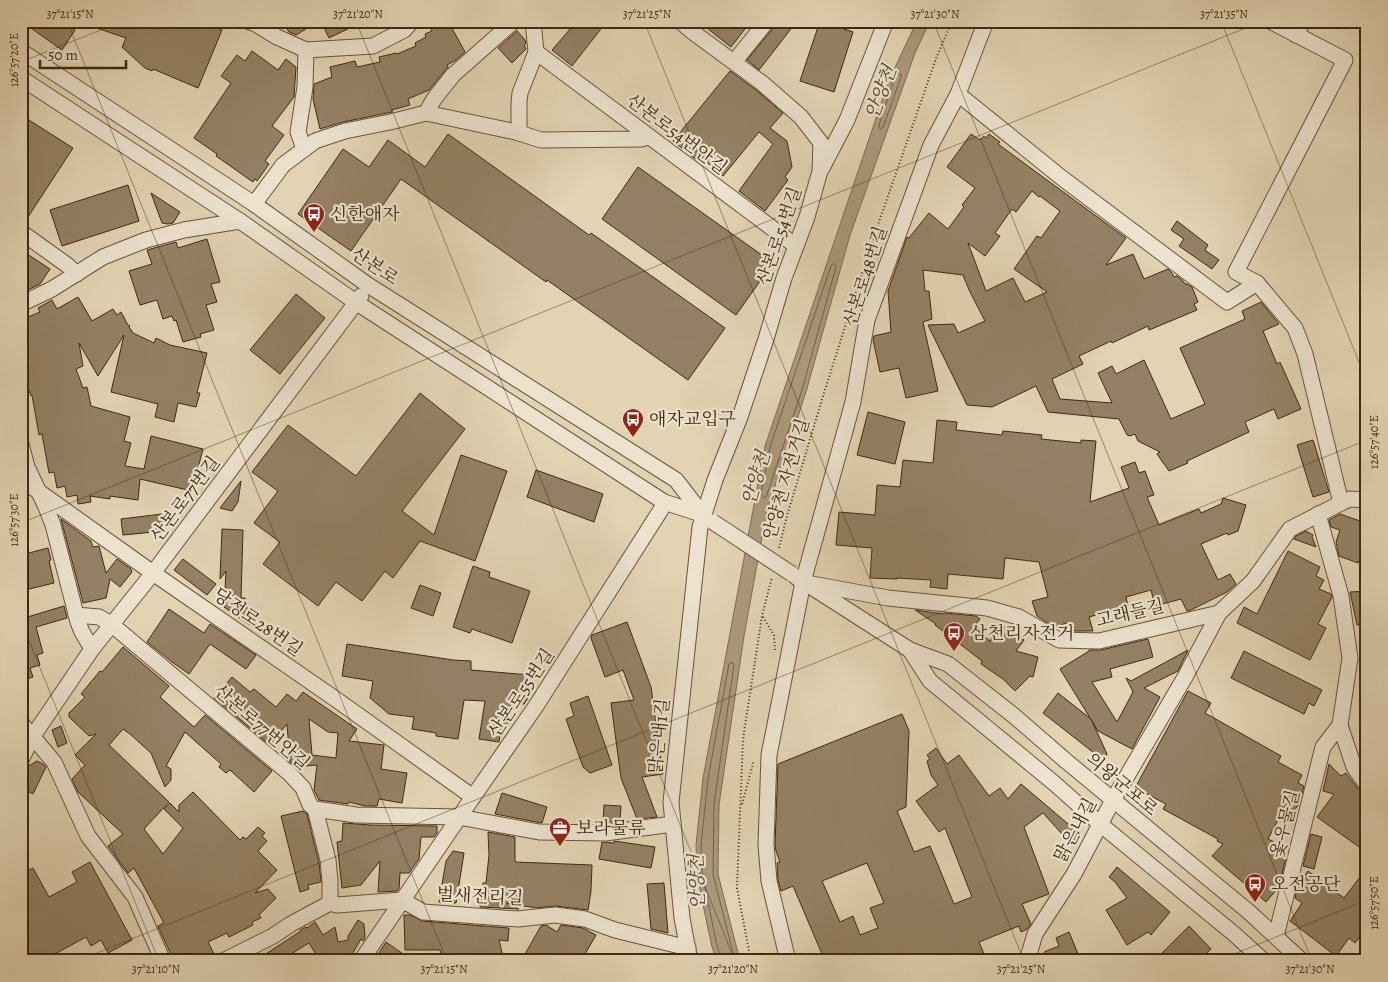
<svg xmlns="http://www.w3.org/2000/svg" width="1388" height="982" viewBox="0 0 1388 982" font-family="Alegreya,'Noto Serif KR',serif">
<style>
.water{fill:#ab997c;stroke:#806c51}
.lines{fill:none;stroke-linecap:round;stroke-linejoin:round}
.shore{stroke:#756146;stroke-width:1}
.building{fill:#948165;stroke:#3f2911;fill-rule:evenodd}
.minor-casing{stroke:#68543a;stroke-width:17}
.path{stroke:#3f2911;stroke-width:2;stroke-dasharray:1 2.5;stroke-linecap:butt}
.minor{stroke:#ece2ce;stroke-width:15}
.minor-bridge-casing{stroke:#68543a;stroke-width:17;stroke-linecap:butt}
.minor-bridge{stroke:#ece2ce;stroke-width:15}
.ticks{fill:none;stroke:#3f2911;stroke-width:1;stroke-opacity:0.45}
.labels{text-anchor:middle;stroke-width:4.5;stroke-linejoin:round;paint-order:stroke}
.street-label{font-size:18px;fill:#3f2911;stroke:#ece2ce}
.poi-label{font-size:18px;fill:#3f2911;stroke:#ece2ce;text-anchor:start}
.water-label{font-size:19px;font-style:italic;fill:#5a452c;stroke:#ece2ce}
.neatline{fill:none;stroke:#3f2911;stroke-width:2}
.ticks-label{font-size:12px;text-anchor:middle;fill:#3f2911}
</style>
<rect width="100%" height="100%" fill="#e2d3b3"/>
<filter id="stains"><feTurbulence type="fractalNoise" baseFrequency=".004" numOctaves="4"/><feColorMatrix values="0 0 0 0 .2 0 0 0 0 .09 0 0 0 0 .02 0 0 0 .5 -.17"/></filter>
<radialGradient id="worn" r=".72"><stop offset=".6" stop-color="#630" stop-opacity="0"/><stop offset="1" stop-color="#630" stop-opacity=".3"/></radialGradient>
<path class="water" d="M917 21H930L915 53 850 235 806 392 767 510 744 636 719 805 718 874 740 961H717L712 947 702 900 697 872 696 845 703 778 765 446 889 80Z"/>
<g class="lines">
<g class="shore">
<path d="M898 74H901V77L883 127 880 129 879 125 893 82Z"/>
<path d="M833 264 835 265 836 267 802 390 766 497 763 498 761 495 770 447 831 266Z"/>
<path d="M722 961 717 946 702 872 701 845 708 779 729 664 732 662 734 665 714 804 713 874 735 961"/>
</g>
</g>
<g class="building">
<path d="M21 21H62L75 30 62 50Z"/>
<path d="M82 21H161L176 28 179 21H202L222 30 198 88 153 69 152 71 145 68 122 47 126 38 82 23Z"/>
<path d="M282 21H319L296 35 289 32Z"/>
<path d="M321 21H364L329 38Z"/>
<path d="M441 21H448L465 52 456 60 447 65 448 67 429 90 408 99 410 105 392 110V112L343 122 320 129 313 99 314 84 332 77 330 67 355 61 357 67 380 62 379 57 396 53 397 54 416 46 415 43 426 37 425 34 432 31 430 27Z"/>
<path d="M564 21H607L572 66 552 50 571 28Z"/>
<path d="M698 21H751L731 47Z"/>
<path d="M776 21H797L759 70 747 60 774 27Z"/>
<path d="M820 21 853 32 834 92 800 81Z"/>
<path d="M517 31 525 40 526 43 524 45 526 49 512 63 498 48Z"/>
<path d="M252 51 278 70 286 59 296 67 294 97 272 126 284 135 265 161 269 164 257 181 255 179 253 182 216 156 217 154 194 138 231 83 221 76 237 55 245 61Z"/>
<path d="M730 71 756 90 783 113 770 128 787 141 792 167 785 177 788 180 765 211 739 191 773 144 759 132 723 176 701 157 698 161 673 141Z"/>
<path d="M21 115 73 148 28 217 21 212Z"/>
<path d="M448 134 589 235 591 233 725 328 688 380 547 280 546 282 401 179 351 251 298 214 343 149 369 167 388 140 425 167Z"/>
<path d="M971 134 980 140 984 136 986 138 989 134 1000 142 998 144 1126 238 1106 265 1133 254 1144 279 1168 269 1172 273 1174 277 1177 276 1183 281 1185 284H1187L1192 287 1198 302 1194 304 1197 310 1149 330 1148 326 1112 343 1111 341 1079 356 1083 364 1052 379 1060 399 1112 403 1098 373 1112 366 1116 374 1144 360 1171 419 1205 404 1180 348 1245 319 1242 311 1261 302 1279 324 1263 331 1277 364 1280 362 1301 409 1278 419 1274 409 1245 422 1249 432 1187 461 1188 463 1169 471 1157 454 1160 452 1138 441 1135 434 1130 436 1127 435 1119 419 1048 412 1036 386 992 407 967 405 928 325 954 324 958 333 985 321 970 292 963 275 923 270 925 291H929L932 319 923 322 938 391 906 398 899 368 880 372 873 340 874 336 891 332 888 291 907 237 909 238 929 213 948 229 964 207 962 205 975 188 947 167ZM1032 191 1039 197 1040 196 1060 211 1041 238 1037 236 1014 269 1047 292 1025 302 1013 278 986 291 968 243 985 256 1000 236 995 233 1012 209 1016 212Z"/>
<path d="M638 167 773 263 736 315 602 219Z"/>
<path d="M128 185 139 221 62 246 50 210Z"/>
<path d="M151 193 180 212 173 223 168 224 162 223Z"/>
<path d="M1177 221 1208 245 1205 250 1219 260 1212 269 1179 246 1184 239 1171 230Z"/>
<path d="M207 239 220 282 211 284 217 302 206 305 214 330 200 334 201 337 183 342 176 320 174 321 172 316 163 319 157 300 140 305 129 271 152 264 147 250 176 242 178 248Z"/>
<path d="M21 250 50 269 40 284 21 293Z"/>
<path d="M296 294 325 318 280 374 250 350Z"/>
<path d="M78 297 92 321 113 309 117 315 121 312 128 325 130 326 129 327 133 333 154 343 156 338 170 345 207 353 197 393H200L196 407 178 403 174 422 155 417 158 404 111 392 124 335 98 376 79 343 83 366 76 369 83 388 87 387 91 406 130 417 124 441 131 443 125 466 144 469 151 436 203 449 192 491 140 479 138 500 110 496V499L90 496 91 502 78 504 77 495 67 497 65 486 57 488 54 472 49 473 42 434 39 435 32 395 31 396 21 368V320L40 312 38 308 52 300 57 309Z"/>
<path d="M420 393 465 429 402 511 434 535 461 455 507 471 475 561 420 541 393 578 385 571 362 601 336 582 318 606 263 564 280 542 254 523 278 491 252 472 288 425 356 476Z"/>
<path d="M868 412 905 422 895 464 857 455Z"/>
<path d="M937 420 957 422 956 430 1002 435 1003 431 1042 435 1041 439 1081 443V440L1096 441 1090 502 1129 488 1121 467 1135 462 1139 473 1145 471 1154 495 1147 497 1159 525 1199 509 1201 513 1221 504 1223 498 1246 505 1238 531 1228 535 1227 533 1201 544 1218 580 1230 574 1236 584 1227 592 1191 610 1187 611 1181 599 1155 606 1151 590 1126 597 1128 606 1089 617 1093 631H1072L1070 622 1054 627 1037 616 1032 601 1048 597 1039 562 1005 558 1003 579 948 574 947 589 930 587 931 580 897 578V579L870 578 872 548 836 545 839 512 875 515 877 485 900 487 903 460 933 463Z"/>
<path d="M1313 440 1329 492 1313 497 1297 445Z"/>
<path d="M536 470 603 494 594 522 527 497Z"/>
<path d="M241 481 238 502 232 511 220 508Z"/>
<path d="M1364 509H1367V540L1358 563 1339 556 1336 542 1340 530 1331 527 1329 520 1340 514 1360 521Z"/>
<path d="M162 514 164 531 123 535 121 519Z"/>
<path d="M61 519 91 541 93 547 99 546 106 573 117 559 131 569 132 572 120 587 110 579 106 598 83 603Z"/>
<path d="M222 529 243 530 241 598H245L250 625 224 607 226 571 220 579Z"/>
<path d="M1306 531 1313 535 1312 537 1316 547 1294 539 1296 536Z"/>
<path d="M48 548 51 560 49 561 54 583 21 591V555Z"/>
<path d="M1288 551 1320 567 1316 576 1324 580 1319 589 1331 594 1332 597 1318 624 1326 628 1310 660 1237 623 1244 607 1257 614Z"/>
<path d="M183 559 216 584 207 595 174 570Z"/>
<path d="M473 566 490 572 489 577 530 591 512 643 472 629 470 633 453 627Z"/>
<path d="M420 585 441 593 433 616 411 608Z"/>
<path d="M1367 591V623L1357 625 1350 592Z"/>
<path d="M64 606 67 618 36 627 43 653 37 655 40 665 30 668 33 677 21 681V619Z"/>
<path d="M169 609 204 633 210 624 256 655 246 669 210 644 189 674 172 662 147 642Z"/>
<path d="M915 610 943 614 944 613 976 616 980 619 973 628 990 641 999 623 1024 640 1016 651 1038 657 1033 677 1030 676 1015 691 1003 679 981 664 982 661 935 625 936 624Z"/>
<path d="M627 622 651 687 663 774 642 777 657 817 637 819 621 778 611 703 634 700 623 670 605 677 591 638 592 635Z"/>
<path d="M1148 639 1153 657 1110 669 1112 677 1092 682 1117 722 1133 692 1126 678 1131 681 1188 650 1178 671 1144 688 1160 697 1132 749 1098 731 1060 669 1089 651V650H1101Z"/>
<path d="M347 644 453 660 471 661V670L530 675 529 696 524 704 511 703 508 723H502L499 742 479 739 485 701 464 700 458 739 436 736V733L412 729 414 717 389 714 370 698 373 681 342 676Z"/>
<path d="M123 647 169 686 160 697 194 727 205 715 272 771 254 792 230 770 226 773 219 767 221 764 185 732 166 766 171 769V780L165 787 151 753 130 734 123 729 109 745 169 802 144 829 163 854 183 828 164 809 170 803 179 812V805L193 792 240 840 243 837 246 839 258 827 265 833 262 836 267 841 258 851 277 870 255 893 268 889 276 898 259 915 261 918 252 922 253 925 229 937 227 933 208 942 215 956 205 961H174L158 926 164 923 134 868 128 873 108 846 123 834 78 792 72 779 85 765 75 755 96 734 89 736 69 717V713L85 697 81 694 100 671 102 672Z"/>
<path d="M1244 651 1322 690 1314 706 1309 703 1304 714 1231 678Z"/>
<path d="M232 677 250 692 254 689 276 707 287 694 296 701 303 692 357 729 349 741 384 745 381 769 407 773 402 803 379 799 377 806H365L349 802 348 804 319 800 314 790 317 765 296 767 290 762 287 724 270 745 214 698ZM309 719 328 732 338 733 336 758 312 755Z"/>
<path d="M1188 691 1211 703 1205 713 1281 756 1278 762 1302 775 1298 783 1304 786 1300 802 1288 820 1280 816 1268 839 1274 842 1271 848 1286 857 1281 878 1277 885 1278 888 1266 902 1212 856 1223 844 1217 841 1218 839 1163 809 1166 804 1135 788Z"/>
<path d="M1058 693 1091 719 1107 754 1103 760 1043 713Z"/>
<path d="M588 696 612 765 590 773 583 767 566 719 574 716 570 703Z"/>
<path d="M902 714 909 731 906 807 897 811 914 852 930 846 954 904 972 897 945 828 939 832 916 801 938 785 931 775 927 761 930 759 927 755 936 748 947 764 959 755 989 796 1000 788 1008 799 1021 784 1080 834 1071 844 1043 813 1024 827 1049 894 1022 904 1031 924 1027 929 1021 932 1019 926 979 942 987 961H825L793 886 781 891 778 880 777 863 780 862 776 851 775 845 778 764ZM867 863 884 903 870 908 878 928 860 935 853 916 840 922 822 881Z"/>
<path d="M61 726 67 743 58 747 52 730Z"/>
<path d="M37 761 43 764 46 767 33 794 21 788V776L25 768Z"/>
<path d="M1329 764 1341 776 1346 773 1360 791 1367 794V836L1359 847 1317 817 1334 794 1323 791Z"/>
<path d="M502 793 547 807 542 823 495 814Z"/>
<path d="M604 805 621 806 620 822H603Z"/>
<path d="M303 811 307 814 316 851 319 862 321 882 308 885 309 889 300 892 281 816Z"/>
<path d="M343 823 370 825 437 826V833L434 837H421L419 859 409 873H400L399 889 397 891 378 892 380 861 361 885 342 888 337 842 342 841Z"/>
<path d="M488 832 515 837V862L592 865 591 891 588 910 556 906 536 908 507 903 519 909 480 907 483 883H486L489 855Z"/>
<path d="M1311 834 1322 837 1314 869 1303 866Z"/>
<path d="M614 841 655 847 651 868 599 859 602 842 614 843Z"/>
<path d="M453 851 464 853 456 903 439 902 446 861Z"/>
<path d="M90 862 132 940 108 953 101 940 91 946 86 937 42 961H21V874L33 868 49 897 77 882 72 872Z"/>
<path d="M1117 867 1170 912 1151 935 1148 932 1127 945 1106 910 1127 898 1115 882 1109 877Z"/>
<path d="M1367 868V927L1355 943 1349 938 1336 956 1290 921 1302 903 1295 898 1298 885 1308 871 1344 898Z"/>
<path d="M664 883 668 933 651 929 647 884Z"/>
<path d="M404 915H410L422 921 509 928 508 941 499 940 504 961H443L440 950H405Z"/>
<path d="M358 920 364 924 365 938 363 941 361 939 348 961H320L309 943 291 954 295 961H255L301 931 300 930 306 927 307 928 315 922 323 935 335 927 338 942 348 940V936Z"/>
<path d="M546 925 557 932 561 925 583 928 596 935 581 961H521L541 926Z"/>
<path d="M1189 926 1211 949 1198 961H1154Z"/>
<path d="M1069 932 1081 961H1048L1044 952 1059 946 1056 938Z"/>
<path d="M386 942 413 961H391L379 953Z"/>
</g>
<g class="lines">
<g class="minor-casing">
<g id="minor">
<path d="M247 21 254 23 277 37 306 50"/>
<path d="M680 21 690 30 762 83 801 117 821 143 820 171 807 217 784 278 766 339 740 417 715 480 700 527 671 802 682 918 690 961"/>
<path d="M1296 35 1303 21"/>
<path d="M21 51 254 204 368 285 676 480 703 515"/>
<path d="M536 52 796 246"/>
<path d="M734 62 767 21"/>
<path d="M21 78 240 221 357 303 664 502 704 515"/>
<path d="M958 94 1062 178 1227 302 1257 283 1295 328 1305 354 1341 503"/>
<path d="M426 113 516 132 541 140 642 139 648 137"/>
<path d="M519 133V102L520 93 536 52 533 21"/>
<path d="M304 149 298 132 305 87 306 50 373 46 404 30 412 21"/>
<path d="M822 168 847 120 886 21"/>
<path d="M254 204 283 165 315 141 345 131 390 122 426 113 434 99 453 75 514 21"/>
<path d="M21 232 67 265 77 274"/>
<path d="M1257 283 1236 272 1345 60 1270 21"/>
<path d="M21 304 52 289 103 257 146 240 184 230 240 221"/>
<path d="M21 444 27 467 46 507 53 525 78 622 82 632 92 649"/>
<path d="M21 479 153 573 334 698 473 797"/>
<path d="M1318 514 1341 596 1350 658 1340 725 1354 767 1367 785"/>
<path d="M796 577 910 650 948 664 1013 715 1066 761 1249 912 1302 961"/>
<path d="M812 584 888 598 987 608 1019 617 1059 640 1099 641 1219 613 1253 581 1290 529 1341 503 1350 499 1367 500"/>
<path d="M76 615 99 617 111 624 289 773 303 788 310 805 315 809 356 815 459 817 539 832 605 833 673 824"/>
<path d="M910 650 930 681 1054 783 1100 824 1233 933 1264 961"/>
<path d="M21 723 54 762 88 836 135 897 163 961"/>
<path d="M21 760 33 736 92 649 153 573 361 296"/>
<path d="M315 809 328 860 330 881V903"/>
<path d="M1276 936 1323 747 1340 725"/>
<path d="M223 961 273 936 291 924 330 903 337 905 402 900 423 912 518 919 555 915 585 919 615 930 688 948"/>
<path d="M361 961 473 797 536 706 662 508 664 502"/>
<path d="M788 961 769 881 766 845 769 755 803 582 853 402 867 320 931 145 958 94 986 21"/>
<path d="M1027 961 1035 934 1074 874 1113 800 1185 677 1219 613"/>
</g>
</g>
<g class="path">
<path d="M966 21 967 31"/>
<path d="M779 548 787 516 823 396 874 236 937 56 952 21"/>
<path d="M763 617 774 635 775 651"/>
<path d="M742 804 754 760"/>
<path d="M751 961 737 888 743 739 762 616 772 577"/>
</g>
<use href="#minor" class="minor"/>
<g class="minor-bridge-casing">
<path id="minor-bridge" d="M713 522 792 574"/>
</g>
<use href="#minor-bridge" class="minor-bridge"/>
</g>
<path class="ticks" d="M67 21 447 961M356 21 735 961M644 21 1024 961M933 21 1312 961M1221 21 1367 382M21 62 123 21M21 523 1263 21M21 621 159 961M77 961 1367 440M1217 961 1367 900"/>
<defs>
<g id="bus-pin" transform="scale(1.125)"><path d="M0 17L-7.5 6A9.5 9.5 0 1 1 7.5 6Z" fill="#8f2418" stroke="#ece2ce"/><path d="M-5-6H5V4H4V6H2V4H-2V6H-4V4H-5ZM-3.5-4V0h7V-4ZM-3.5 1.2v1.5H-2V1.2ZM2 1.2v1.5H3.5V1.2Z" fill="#fff"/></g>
<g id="office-pin" transform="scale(1.125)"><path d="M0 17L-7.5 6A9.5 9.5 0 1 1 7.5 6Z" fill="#8f2418" stroke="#ece2ce"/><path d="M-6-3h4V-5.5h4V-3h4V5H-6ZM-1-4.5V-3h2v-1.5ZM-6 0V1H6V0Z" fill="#fff"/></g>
</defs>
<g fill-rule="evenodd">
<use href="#bus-pin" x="314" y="214"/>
<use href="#bus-pin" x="633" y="419"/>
<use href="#bus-pin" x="954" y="633"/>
<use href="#office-pin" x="560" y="828"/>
<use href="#bus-pin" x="1255" y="884"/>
</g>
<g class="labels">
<g class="street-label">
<text transform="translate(677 134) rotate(37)" y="6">산본로54번안길</text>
<text transform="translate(779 236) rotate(-71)" y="6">산본로54번길</text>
<text transform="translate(375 266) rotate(34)" y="6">산본로</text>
<text transform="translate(865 276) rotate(-72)" y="6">산본로48번길</text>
<text transform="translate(786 479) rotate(-74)" y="6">안양천 자전거길</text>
<text transform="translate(185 499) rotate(-53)" y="6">산본로77번길</text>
<text transform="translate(1130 613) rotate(-13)" y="6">고래들길</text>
<text transform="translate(258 622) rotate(35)" y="6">당정로28번길</text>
<text transform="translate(521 693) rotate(-56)" y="6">산본로55번길</text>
<text transform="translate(262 727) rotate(41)" y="6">산본로77번안길</text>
<text transform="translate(659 736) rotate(-84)" y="6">맑은내1길</text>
<text transform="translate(1122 784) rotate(40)" y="6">의왕군포로</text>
<text transform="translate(1285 824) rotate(-76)" y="6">옻우물길</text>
<text transform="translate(1075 830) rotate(-62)" y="6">맑은내길</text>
<text transform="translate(480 896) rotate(3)" y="6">벌새전리길</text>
</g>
<g class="poi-label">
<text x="330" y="220">신한애자</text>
<text x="649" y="425">애자교입구</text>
<text x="970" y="639">삼천리자전거</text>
<text x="576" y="834">보라물류</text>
<text x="1271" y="890">오전공단</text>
</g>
<g class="water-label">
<text transform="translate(880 92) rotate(-69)" y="7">안양천</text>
<text transform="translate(755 478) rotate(-73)" y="7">안양천</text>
<text transform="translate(696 882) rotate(-92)" y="7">안양천</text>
</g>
</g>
<rect width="1388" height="982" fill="none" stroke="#e2d3b3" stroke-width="55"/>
<path d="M40 60v8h86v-8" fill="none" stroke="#3f2911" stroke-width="2.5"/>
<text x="48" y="60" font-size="15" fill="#3f2911" stroke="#ece2ce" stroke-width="4" paint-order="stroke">50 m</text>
<rect x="28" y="28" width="1332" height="926" class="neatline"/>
<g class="ticks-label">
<text x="70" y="18">37°21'15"N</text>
<text x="358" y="18">37°21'20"N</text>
<text x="647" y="18">37°21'25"N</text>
<text x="935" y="18">37°21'30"N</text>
<text x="1224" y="18">37°21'35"N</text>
<text transform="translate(14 60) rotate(-90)" y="4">126°57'20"E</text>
<text transform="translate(1374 442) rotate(-90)" y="4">126°57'40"E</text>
<text transform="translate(14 520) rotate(-90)" y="4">126°57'30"E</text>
<text transform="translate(1374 903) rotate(-90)" y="4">126°57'50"E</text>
<text x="156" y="973">37°21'10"N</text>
<text x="444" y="973">37°21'15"N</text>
<text x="733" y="973">37°21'20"N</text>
<text x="1021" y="973">37°21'25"N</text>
<text x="1310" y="973">37°21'30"N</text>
</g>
<rect width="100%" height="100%" filter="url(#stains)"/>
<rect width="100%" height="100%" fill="url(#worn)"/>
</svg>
